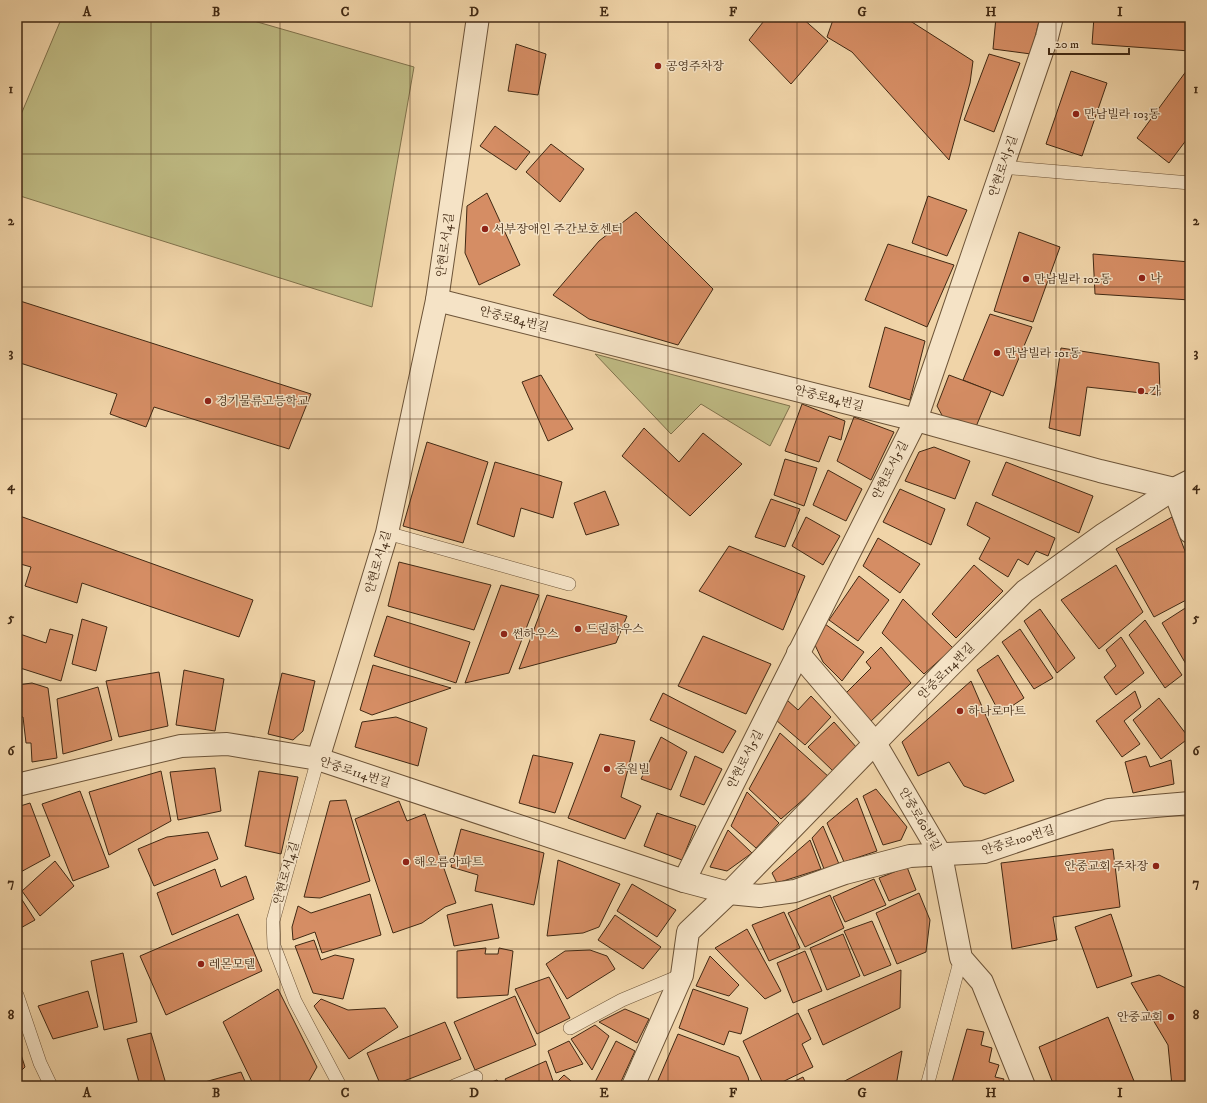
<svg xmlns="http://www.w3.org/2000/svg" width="1207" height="1103" viewBox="0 0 1207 1103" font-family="'IM FELL DW Pica','Noto Serif KR',serif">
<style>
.green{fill:#bfbb84;stroke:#80724c}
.building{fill:#d58d64;stroke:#412913}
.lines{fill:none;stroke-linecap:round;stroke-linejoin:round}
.service-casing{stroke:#6d5438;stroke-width:14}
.minor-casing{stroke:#6d5438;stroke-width:24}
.service{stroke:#f5e3c6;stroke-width:13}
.minor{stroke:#f5e3c6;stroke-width:22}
.grid{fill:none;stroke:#412913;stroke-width:1;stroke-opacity:0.55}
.poi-dot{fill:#8f2418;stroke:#f5e3c6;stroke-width:1.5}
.labels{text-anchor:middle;stroke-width:3;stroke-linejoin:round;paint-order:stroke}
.poi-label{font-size:12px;fill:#412913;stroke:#f5e3c6;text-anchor:start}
.street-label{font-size:12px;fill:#412913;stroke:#f5e3c6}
.neatline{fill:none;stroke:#412913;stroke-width:1.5}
.grid-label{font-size:13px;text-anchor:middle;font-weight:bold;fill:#412913}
</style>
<rect width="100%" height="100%" fill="#f0d4a8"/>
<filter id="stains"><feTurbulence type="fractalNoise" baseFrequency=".005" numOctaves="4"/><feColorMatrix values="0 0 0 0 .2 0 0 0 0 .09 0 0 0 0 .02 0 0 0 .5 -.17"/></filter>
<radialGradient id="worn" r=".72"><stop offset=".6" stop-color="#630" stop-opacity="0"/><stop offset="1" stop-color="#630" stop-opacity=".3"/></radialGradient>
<g class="green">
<path d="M62 17H240L414 67 372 307 17 195V124Z"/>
<path d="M595 354 790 406 770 446 701 404 671 434Z"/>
</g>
<g class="building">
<path d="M17 17H23L17 35Z"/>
<path d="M767 17H801L828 41 791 84 749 40Z"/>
<path d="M834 17H904L973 61 970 83 949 160 852 52 827 37Z"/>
<path d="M996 17H1040L1031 54 993 49Z"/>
<path d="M1094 17H1190V51L1092 44Z"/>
<path d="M516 44 546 54 538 95 508 91Z"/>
<path d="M989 54 1020 63 994 132 964 120Z"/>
<path d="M1187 70 1190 72V135L1169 163 1137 138Z"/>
<path d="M1071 71 1107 83 1082 156 1046 144Z"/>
<path d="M495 126 530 152 516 170 480 146Z"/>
<path d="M551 144 584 169 560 202 526 172Z"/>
<path d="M487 193 520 265 479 285 465 253 467 206Z"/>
<path d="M928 196 967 210 947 256 912 243Z"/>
<path d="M636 212 713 289 678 345 589 319 553 295 599 241Z"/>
<path d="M1019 232 1060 247 1033 322 994 311Z"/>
<path d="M888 244 954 265 927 327 865 300Z"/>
<path d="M1093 254 1190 262V300L1095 294Z"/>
<path d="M17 300 311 394 289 449 154 407 146 427 110 414 117 394 17 362Z"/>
<path d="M990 314 1032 327 1003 396 963 380Z"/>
<path d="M885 327 925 341 910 400 869 387Z"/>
<path d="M1061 348 1159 363 1160 395 1087 387 1080 436 1049 428Z"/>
<path d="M541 375 573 429 548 441 522 382Z"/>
<path d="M949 375 991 391 975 429 943 417 937 406Z"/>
<path d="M802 404 845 421 841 440 829 436 819 462 785 451Z"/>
<path d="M854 417 894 432 871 480 837 461Z"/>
<path d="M644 428 679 462 703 433 742 464 690 516 622 456Z"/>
<path d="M427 442 488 462 463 543 403 526Z"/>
<path d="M934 447 970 461 955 499 905 481 919 452Z"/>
<path d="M785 459 817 468 804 506 774 495Z"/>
<path d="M495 462 562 482 553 518 521 508 514 537 477 524Z"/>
<path d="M1006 462 1093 496 1079 533 992 495Z"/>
<path d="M828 470 862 489 846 521 813 505Z"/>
<path d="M900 489 945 509 931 545 883 522Z"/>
<path d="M605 491 619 525 586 535 574 503Z"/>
<path d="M771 499 800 509 785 547 755 537Z"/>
<path d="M976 502 1055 538 1048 556 1036 551 1028 565 1018 559 1008 577 979 559 990 538 967 525Z"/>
<path d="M17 515 253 600 239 637 82 583 77 603 25 586 31 567 17 563Z"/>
<path d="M806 517 840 536 823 565 792 546Z"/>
<path d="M1172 517 1190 564V598L1154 617 1116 549Z"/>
<path d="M878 538 920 564 900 593 863 566Z"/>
<path d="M729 546 805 576 783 630 699 591Z"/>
<path d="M399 562 491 585 474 630 388 606Z"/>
<path d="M974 565 1003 591 956 638 932 614Z"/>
<path d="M1116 565 1143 612 1099 649 1061 600Z"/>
<path d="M859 576 889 600 858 641 829 620Z"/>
<path d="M501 585 539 595 509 673 465 683Z"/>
<path d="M547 595 627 616 616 643 519 669Z"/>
<path d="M903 599 953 648 924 674 882 633Z"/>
<path d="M1190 605V671L1162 623Z"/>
<path d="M1040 609 1075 658 1057 673 1024 621Z"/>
<path d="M387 616 470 642 456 683 374 656Z"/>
<path d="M82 619 107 627 96 671 72 664Z"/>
<path d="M1145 620 1182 675 1165 688 1129 635Z"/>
<path d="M825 624 864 652 842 681 823 662 814 643Z"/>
<path d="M50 629 73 635 61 681 17 667V633L46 643Z"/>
<path d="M1020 629 1053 678 1034 689 1002 642Z"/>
<path d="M703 636 771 664 746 714 678 686Z"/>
<path d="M1121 637 1144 673 1116 695 1104 677 1116 666 1106 650Z"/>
<path d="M881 647 911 683 869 723 845 694 871 668 866 662Z"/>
<path d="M998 655 1024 698 1000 714 977 670Z"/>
<path d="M373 665 451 688 372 715 360 710Z"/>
<path d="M184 670 224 679 215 731 176 725Z"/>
<path d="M159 672 168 726 119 737 106 681Z"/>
<path d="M282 673 315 681 303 731 293 740 268 734Z"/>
<path d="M971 681 1014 781 985 794 964 786 949 762 918 776 902 742Z"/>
<path d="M32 683 48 688 57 758 32 762 31 743H26L23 717H17V685Z"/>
<path d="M98 687 112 740 63 754 57 699Z"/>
<path d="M1135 691 1141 707 1124 721 1140 744 1122 757 1096 721Z"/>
<path d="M663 693 736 731 723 753 650 720Z"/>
<path d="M811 696 831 717 805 745 776 720 787 700 798 710Z"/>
<path d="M1159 698 1189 738 1161 759 1133 720Z"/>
<path d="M396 717 427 728 418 766 355 747 362 722Z"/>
<path d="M834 722 857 748 833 771 808 747Z"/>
<path d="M780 733 829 777 781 819 749 789Z"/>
<path d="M600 734 635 741 621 797 641 806 625 839 568 818Z"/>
<path d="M661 737 687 752 671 790 641 779Z"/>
<path d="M533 755 573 763 555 813 519 803Z"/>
<path d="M695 756 722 769 704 805 680 796Z"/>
<path d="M1146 756 1150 767 1171 760 1174 784 1133 793 1125 762Z"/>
<path d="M215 768 221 811 178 820 170 772Z"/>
<path d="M161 771 171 821 109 855 89 792Z"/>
<path d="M259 771 298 777 281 854 245 846Z"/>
<path d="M876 789 907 827 901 840 883 845 863 796Z"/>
<path d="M80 791 109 867 73 881 42 804Z"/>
<path d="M747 792 779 823 756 848 731 826Z"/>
<path d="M857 798 877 851 844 862 827 823Z"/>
<path d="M346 800 370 881 320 898 304 897 330 801Z"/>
<path d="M399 801 407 821 425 814 456 903 445 907 422 923 393 933 355 819Z"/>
<path d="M30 803 50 856 17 874V807Z"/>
<path d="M657 813 696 826 682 860 644 846Z"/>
<path d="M823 826 839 864 824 869 812 838Z"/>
<path d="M461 829 544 853 534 905 475 891 478 875 451 867Z"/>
<path d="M728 830 752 853 727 871 710 867Z"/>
<path d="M208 832 218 859 154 886 138 849 167 837Z"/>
<path d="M810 840 821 869 777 883 772 873Z"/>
<path d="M1113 849 1120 907 1053 917 1057 940 1012 949 1001 863Z"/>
<path d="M558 860 620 884 599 927 583 933 547 936Z"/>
<path d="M55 861 74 886 40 916 22 891Z"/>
<path d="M907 867 916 890 889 901 879 878Z"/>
<path d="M215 869 221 887 246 876 254 899 172 935 157 893Z"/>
<path d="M874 879 886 905 845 922 833 897Z"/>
<path d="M632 884 676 910 657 937 617 911Z"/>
<path d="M17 892 35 920 17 930Z"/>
<path d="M919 893 930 920 926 952 897 964 876 913Z"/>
<path d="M370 894 381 935 322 953 315 932 293 940 292 927 298 906 311 913Z"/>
<path d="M830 895 844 928 805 947 788 913Z"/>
<path d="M492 904 499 938 454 946 447 915Z"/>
<path d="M784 912 800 948 769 961 752 925Z"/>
<path d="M238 914 262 971 166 1015 140 956Z"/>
<path d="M1111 914 1132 976 1097 988 1075 927Z"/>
<path d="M615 915 661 947 643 969 598 940Z"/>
<path d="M872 921 891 965 864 976 844 931Z"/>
<path d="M747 929 781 991 765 999 715 948Z"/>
<path d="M843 934 860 976 827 990 810 948Z"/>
<path d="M314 940 321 960 335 955 354 959 343 999 313 993 295 946Z"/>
<path d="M486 948 485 954H498L499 948 513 951 508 995 457 998V951Z"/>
<path d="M590 950 607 956 615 969 567 999 546 964 565 951Z"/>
<path d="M805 951 822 991 793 1003 777 963Z"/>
<path d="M123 953 137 1022 104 1030 91 961Z"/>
<path d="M710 956 739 985 729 996 696 986Z"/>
<path d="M901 970 900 1008 823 1045 808 1010Z"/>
<path d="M1159 975 1190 990V1086H1172L1168 1045 1131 983Z"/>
<path d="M549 977 570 1018 537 1034 515 989Z"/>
<path d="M278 989 317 1067 309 1081 297 1086H254L223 1022Z"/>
<path d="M693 989 748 1008 741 1034 729 1031 724 1045 679 1028Z"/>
<path d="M88 991 98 1027 53 1039 38 1006Z"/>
<path d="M515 996 536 1045 475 1070 454 1022Z"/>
<path d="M321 999 348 1010 385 1008 398 1027 349 1059 314 1006Z"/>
<path d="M625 1009 649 1019 637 1043 599 1022Z"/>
<path d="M798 1013 811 1039 802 1044 813 1067 774 1086H764L743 1041Z"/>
<path d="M1108 1017 1136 1086H1054L1039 1047Z"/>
<path d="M445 1022 461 1059 391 1086H381L367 1053Z"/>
<path d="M595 1025 609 1036 592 1070 571 1039Z"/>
<path d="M967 1029 984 1032 981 1045 992 1048 989 1062 999 1065 995 1077 1004 1079 1001 1086H951Z"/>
<path d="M151 1033 166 1084 156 1086H140L127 1039Z"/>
<path d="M678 1034 739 1057 748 1077 750 1086H660L656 1085Z"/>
<path d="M569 1041 583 1064 556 1073 548 1051Z"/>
<path d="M616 1041 635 1051 619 1086H593Z"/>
<path d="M17 1042 25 1067 17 1075Z"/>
<path d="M902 1051 896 1086H835Z"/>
<path d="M546 1061 553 1081 541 1086H509L505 1079Z"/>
<path d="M241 1072 247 1086H190Z"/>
<path d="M564 1075 577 1086H553Z"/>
<path d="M803 1077 807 1086H785Z"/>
<path d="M497 1080 502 1086H481Z"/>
</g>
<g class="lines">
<g class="service-casing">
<g id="service">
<path d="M1002 167 1190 183"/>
<path d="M387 533 569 584"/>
<path d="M318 759 273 921 274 946 295 1001 340 1086"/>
<path d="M17 995 40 1063 51 1086"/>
<path d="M570 1028 622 1000 682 975"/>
<path d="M454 1086 476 1077"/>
<path d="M927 1086 961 958"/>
</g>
</g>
<g class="minor-casing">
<g id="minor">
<path d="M437 300 916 420 1100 471 1174 489 1190 532"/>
<path d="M798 653 875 743 941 855 961 958 982 982 1024 1086"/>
<path d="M318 759 387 533 437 300 478 17"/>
<path d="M17 785 181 746 227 744 318 759 684 881 729 893 760 896 795 891 845 873 910 856 984 852 1109 810 1190 803"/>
<path d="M684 881 916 420 1047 37 1052 17"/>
<path d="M633 1086 682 975 688 932 729 893 948 668 1025 591 1104 534 1174 489 1190 481"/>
</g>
</g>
<use href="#service" class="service"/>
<use href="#minor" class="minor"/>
</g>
<path class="grid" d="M151 17V1086M280 17V1086M410 17V1086M539 17V1086M668 17V1086M797 17V1086M927 17V1086M1056 17V1086M17 154H1190M17 287H1190M17 419H1190M17 552H1190M17 684H1190M17 816H1190M17 949H1190"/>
<g class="poi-dot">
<circle cx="658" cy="66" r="4"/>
<circle cx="1076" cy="114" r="4"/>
<circle cx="485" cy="229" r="4"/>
<circle cx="1142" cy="278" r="4"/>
<circle cx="1026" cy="279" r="4"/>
<circle cx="997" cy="353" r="4"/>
<circle cx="1141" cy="391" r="4"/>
<circle cx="208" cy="401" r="4"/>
<circle cx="578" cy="629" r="4"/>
<circle cx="504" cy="634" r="4"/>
<circle cx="960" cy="711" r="4"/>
<circle cx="607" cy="769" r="4"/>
<circle cx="406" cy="862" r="4"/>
<circle cx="1156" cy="866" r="4"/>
<circle cx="201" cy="964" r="4"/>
<circle cx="1171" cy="1017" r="4"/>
</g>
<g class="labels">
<g class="poi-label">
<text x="666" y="70">공영주차장</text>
<text x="1084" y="118">만남빌라 103동</text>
<text x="493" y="233">서부장애인 주간보호센터</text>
<text x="1150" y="282">나</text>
<text x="1034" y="283">만남빌라 102동</text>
<text x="1005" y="357">만남빌라 101동</text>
<text x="1149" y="395">가</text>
<text x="216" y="405">경기물류고등학교</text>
<text x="586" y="633">드림하우스</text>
<text x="512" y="638">썬하우스</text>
<text x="968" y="715">하나로마트</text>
<text x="615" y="773">중원빌</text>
<text x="414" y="866">해오름아파트</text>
<text x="1148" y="870" text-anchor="end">안중교회 주차장</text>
<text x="209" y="968">레몬모텔</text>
<text x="1163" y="1021" text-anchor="end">안중교회</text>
</g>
<g class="street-label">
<text transform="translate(1003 166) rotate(-71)" y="4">안현로서5길</text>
<text transform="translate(445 245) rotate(-82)" y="4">안현로서4길</text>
<text transform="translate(514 319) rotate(14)" y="4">안중로84번길</text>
<text transform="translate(829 398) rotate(14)" y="4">안중로84번길</text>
<text transform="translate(890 470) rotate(-63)" y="4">안현로서5길</text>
<text transform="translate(378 562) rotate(-74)" y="4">안현로서4길</text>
<text transform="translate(946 671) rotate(-45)" y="4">안중로114번길</text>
<text transform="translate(745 759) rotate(-63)" y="4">안현로서5길</text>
<text transform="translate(355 772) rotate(18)" y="4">안중로114번길</text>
<text transform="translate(920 819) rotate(60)" y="4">안중로60번길</text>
<text transform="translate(1018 840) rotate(-17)" y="4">안중로100번길</text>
<text transform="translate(286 873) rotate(-74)" y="4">안현로서4길</text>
</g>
</g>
<rect width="1207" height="1103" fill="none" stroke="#f0d4a8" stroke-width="44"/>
<path d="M1049 48v6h80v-6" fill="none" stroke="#412913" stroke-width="2"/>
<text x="1055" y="48" font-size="12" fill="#412913" stroke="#f5e3c6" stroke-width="3" paint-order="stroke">20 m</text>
<rect x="22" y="22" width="1163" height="1059" class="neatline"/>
<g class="grid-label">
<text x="87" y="16">A</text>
<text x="216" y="16">B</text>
<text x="345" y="16">C</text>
<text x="474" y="16">D</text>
<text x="604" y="16">E</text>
<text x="733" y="16">F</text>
<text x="862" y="16">G</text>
<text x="991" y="16">H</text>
<text x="1120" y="16">I</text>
<text x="11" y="93">1</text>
<text x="1196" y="93">1</text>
<text x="11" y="225">2</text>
<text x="1196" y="225">2</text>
<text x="11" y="357">3</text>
<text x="1196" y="357">3</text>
<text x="11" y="490">4</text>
<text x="1196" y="490">4</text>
<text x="11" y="622">5</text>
<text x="1196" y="622">5</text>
<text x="11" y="755">6</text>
<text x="1196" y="755">6</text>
<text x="11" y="887">7</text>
<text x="1196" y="887">7</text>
<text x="11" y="1019">8</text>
<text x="1196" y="1019">8</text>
<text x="87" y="1097">A</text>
<text x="216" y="1097">B</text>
<text x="345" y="1097">C</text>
<text x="474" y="1097">D</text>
<text x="604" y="1097">E</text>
<text x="733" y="1097">F</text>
<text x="862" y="1097">G</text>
<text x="991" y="1097">H</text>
<text x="1120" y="1097">I</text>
</g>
<rect width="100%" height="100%" filter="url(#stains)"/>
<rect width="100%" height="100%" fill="url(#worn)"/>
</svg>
